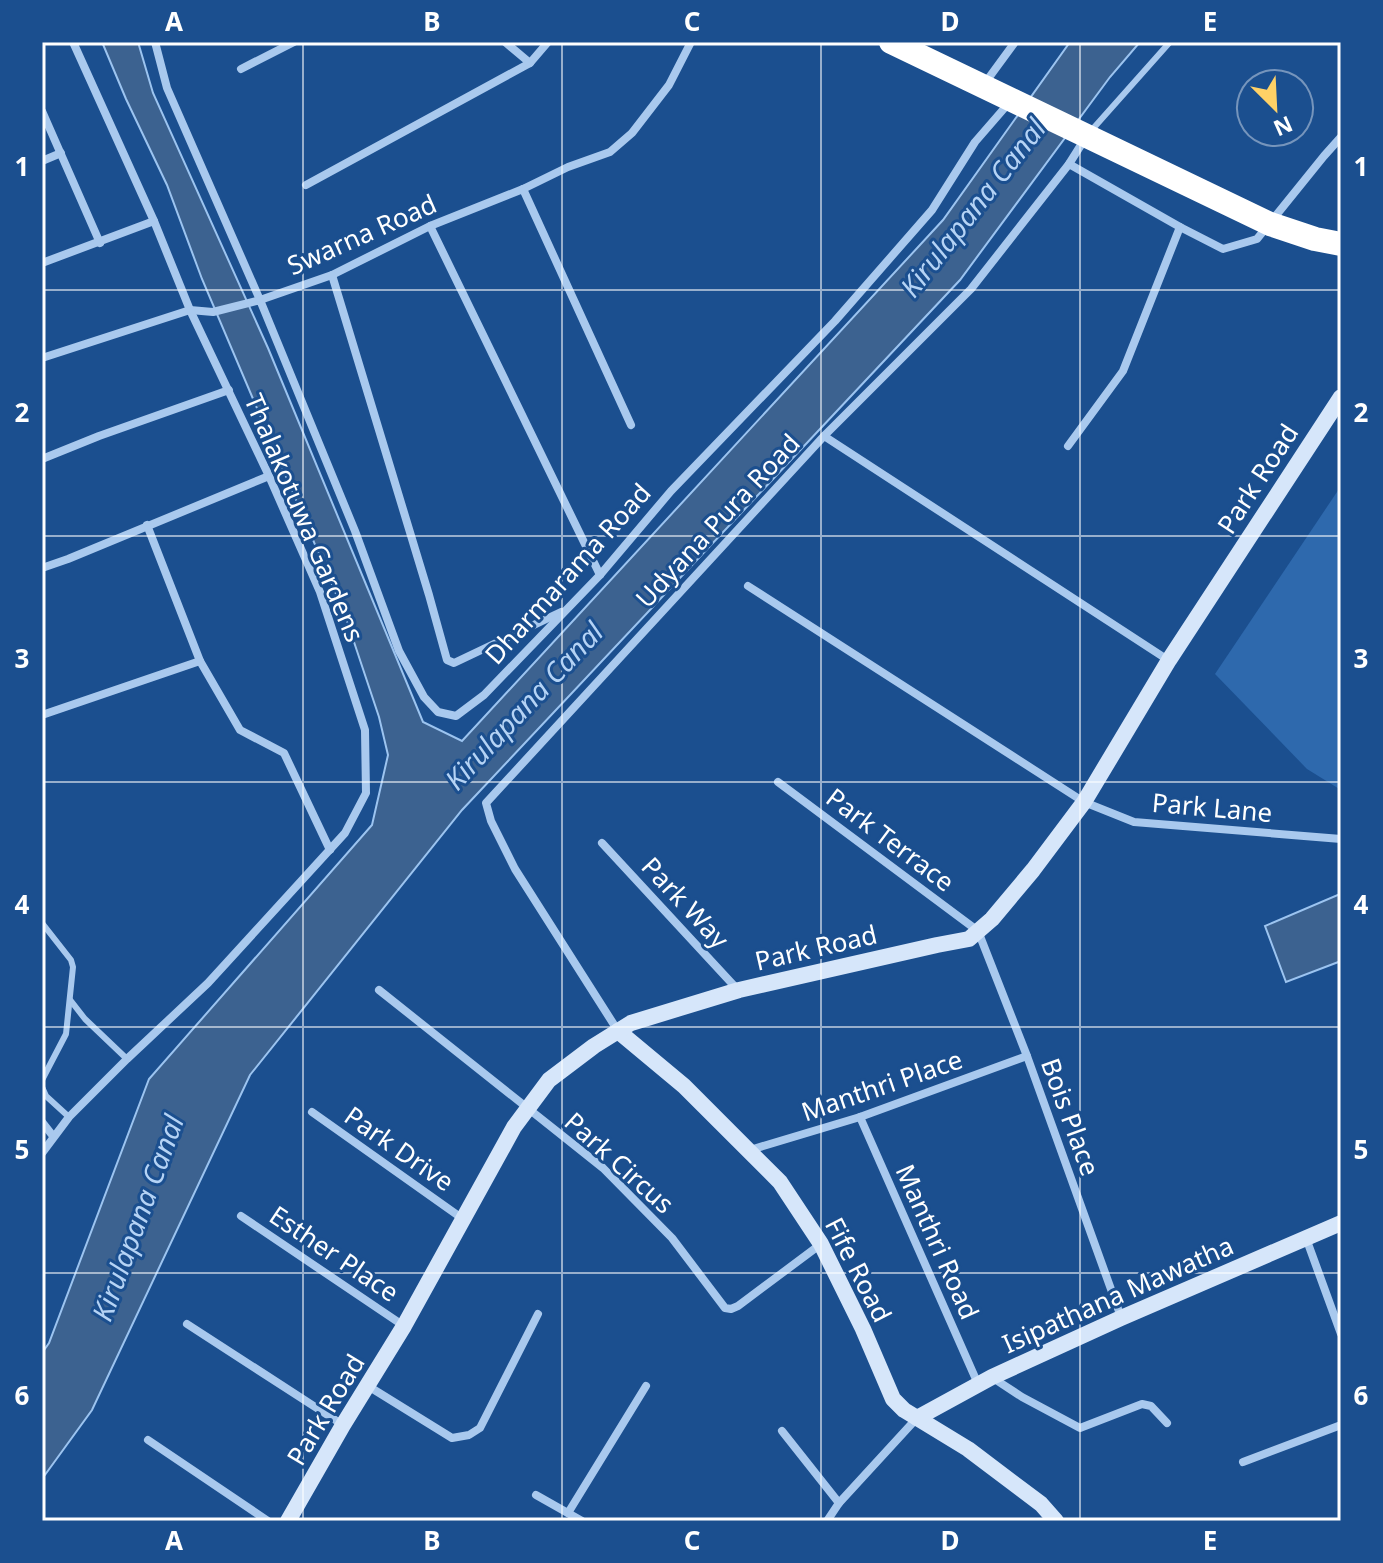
<svg xmlns="http://www.w3.org/2000/svg" width="1383" height="1563" viewBox="0 0 1383 1563" font-family="'Noto Sans',sans-serif">
<style>
.green{fill:#2e69ad}
.water{fill:#3c6290;stroke:#9cc4f0;stroke-width:2}
.lines{fill:none;stroke-linecap:round;stroke-linejoin:round}
.lane{stroke:#a9c9ee;stroke-width:6}
.street{stroke:#a9c9ee;stroke-width:8}
.secondary{stroke:#d6e6fa;stroke-width:16}
.highway{stroke:#fff;stroke-width:24}
.grid{fill:none;stroke:#fff;stroke-width:2;stroke-opacity:0.55}
.labels{text-anchor:middle;stroke-width:6;stroke-linejoin:round;paint-order:stroke}
.street-label{font-size:26px;fill:#fff;stroke:#1b4f8f}
.water-label{font-size:28px;font-style:italic;fill:#b5d3f5;stroke:#1b4f8f}
.neatline{fill:none;stroke:#fff;stroke-width:3}
.grid-label{font-size:26px;text-anchor:middle;font-weight:bold;fill:#fff}
</style>
<rect width="100%" height="100%" fill="#1b4f8f"/>
<path class="green" d="M1341 486V790L1307 769 1215 674Z"/>
<g class="water">
<path d="M102 42H138L153 93 268 348 423 722 462 741 943 220 1070 42H1140L1110 77 960 280 462 810 250 1075 92 1410 42 1479V1353L49 1343 149 1079 372 825 388 755 379 717 345 615 202 279 167 185 126 99Z"/>
<path d="M1340 894 1341 961 1286 982 1265 926Z"/>
</g>
<g class="lines">
<g class="lane">
<path d="M1090 132 1170 42"/>
<path d="M42 923 71 960 73 967 66 1034 42 1080"/>
<path d="M71 1001 85 1019 127 1059"/>
<path d="M42 1087 46 1096 69 1117"/>
</g>
<g class="street">
<path d="M155 42 167 88 260 300 332 275 430 226 523 189 568 167 610 152 632 133 669 85 691 42"/>
<path d="M505 42 530 63"/>
<path d="M241 69 294 42"/>
<path d="M985 83 1015 42"/>
<path d="M42 111 100 243"/>
<path d="M42 161 61 153"/>
<path d="M1069 164 1180 227 1223 249 1257 239 1324 156 1341 137"/>
<path d="M306 185 530 63 548 42"/>
<path d="M523 189 631 425"/>
<path d="M430 226 600 575"/>
<path d="M42 263 154 221"/>
<path d="M332 275 429 595 447 660 454 663 561 612"/>
<path d="M42 358 190 310 213 312 260 300 355 531 399 651 424 697 438 712 456 716 484 695 600 575 671 491 835 321 932 210 975 142 1008 104"/>
<path d="M824 436 1168 660"/>
<path d="M1068 446 1123 371 1180 227"/>
<path d="M42 459 99 436 229 390"/>
<path d="M42 568 68 559 269 476"/>
<path d="M748 586 1084 802 1134 822 1341 839"/>
<path d="M200 661 240 730 284 753 330 850"/>
<path d="M42 715 200 661 147 525"/>
<path d="M778 782 978 931 1027 1056 1121 1317"/>
<path d="M602 843 738 990"/>
<path d="M379 990 603 1168 672 1238 725 1308 731 1309 738 1306 821 1244"/>
<path d="M618 1031 515 869 491 821 486 803 824 436 971 289 1069 164 1086 137"/>
<path d="M312 1112 463 1219"/>
<path d="M860 1117 978 1384"/>
<path d="M42 1122 53 1136"/>
<path d="M750 1150 860 1117 1027 1056"/>
<path d="M42 1153 69 1117 127 1059 208 983 345 833 366 793 365 730 320 592 269 476 190 310 154 221 73 42"/>
<path d="M241 1216 404 1326"/>
<path d="M1306 1238 1341 1334"/>
<path d="M187 1324 343 1425"/>
<path d="M993 1378 1022 1397 1080 1428 1142 1404 1151 1406 1167 1423"/>
<path d="M368 1386 452 1438 469 1435 480 1428 538 1314"/>
<path d="M782 1431 839 1503"/>
<path d="M148 1440 268 1521"/>
<path d="M1243 1462 1341 1425"/>
<path d="M536 1495 582 1521"/>
<path d="M568 1513 646 1386"/>
<path d="M827 1521 839 1503 917 1418"/>
</g>
<g class="secondary">
<path d="M618 1031 684 1086 780 1182 821 1244 863 1329 893 1399 904 1410 968 1449 1041 1504 1056 1521"/>
<path d="M917 1418 992 1377 1121 1318 1341 1223"/>
<path d="M288 1521 343 1425 404 1326 514 1127 549 1080 594 1046 631 1023 739 990 937 945 969 939 992 919 1033 870 1084 802 1169 660 1341 397"/>
</g>
<path class="highway" d="M891 42 1270 224 1315 239 1341 244"/>
</g>
<path class="grid" d="M303 42V1521M562 42V1521M821 42V1521M1080 42V1521M42 290H1341M42 536H1341M42 782H1341M42 1027H1341M42 1273H1341"/>
<g class="labels">
<g class="street-label">
<text transform="translate(362 235) rotate(-24)" y="9">Swarna Road</text>
<text transform="translate(1258 479) rotate(-57)" y="9">Park Road</text>
<text transform="translate(304 518) rotate(67)" y="9">Thalakotuwa Gardens</text>
<text transform="translate(718 521) rotate(-47)" y="9">Udyana Pura Road</text>
<text transform="translate(568 574) rotate(-48)" y="9">Dharmarama Road</text>
<text transform="translate(1212 808) rotate(5)" y="9">Park Lane</text>
<text transform="translate(890 840) rotate(37)" y="9">Park Terrace</text>
<text transform="translate(685 903) rotate(47)" y="9">Park Way</text>
<text transform="translate(816 948) rotate(-13)" y="9">Park Road</text>
<text transform="translate(882 1086) rotate(-19)" y="9">Manthri Place</text>
<text transform="translate(1070 1117) rotate(70)" y="9">Bois Place</text>
<text transform="translate(399 1149) rotate(35)" y="9">Park Drive</text>
<text transform="translate(619 1163) rotate(42)" y="9">Park Circus</text>
<text transform="translate(937 1242) rotate(66)" y="9">Manthri Road</text>
<text transform="translate(334 1254) rotate(34)" y="9">Esther Place</text>
<text transform="translate(858 1270) rotate(63)" y="9">Fife Road</text>
<text transform="translate(1118 1295) rotate(-24)" y="9">Isipathana Mawatha</text>
<text transform="translate(326 1410) rotate(-59)" y="9">Park Road</text>
</g>
<g class="water-label">
<text transform="translate(973 208) rotate(-52)" y="10">Kirulapana Canal</text>
<text transform="translate(524 706) rotate(-47)" y="10">Kirulapana Canal</text>
<text transform="translate(138 1218) rotate(-70)" y="10">Kirulapana Canal</text>
</g>
</g>
<rect width="1383" height="1563" fill="none" stroke="#1b4f8f" stroke-width="88"/>
<g transform="translate(1275 108) rotate(156)"><circle r="38" fill="#1b4f8f" stroke="#7695bc" stroke-width="2"/>
<path d="M0-6L14 30L0 20L-14 30Z" fill="#ffd166"/>
<text y="-12" font-size="22" font-weight="bold" text-anchor="middle" fill="#ffffff">N</text>
</g>
<rect x="44" y="44" width="1295" height="1475" class="neatline"/>
<g class="grid-label">
<text x="174" y="31">A</text>
<text x="432" y="31">B</text>
<text x="692" y="31">C</text>
<text x="950" y="31">D</text>
<text x="1210" y="31">E</text>
<text x="22" y="176">1</text>
<text x="1361" y="176">1</text>
<text x="22" y="422">2</text>
<text x="1361" y="422">2</text>
<text x="22" y="668">3</text>
<text x="1361" y="668">3</text>
<text x="22" y="914">4</text>
<text x="1361" y="914">4</text>
<text x="22" y="1159">5</text>
<text x="1361" y="1159">5</text>
<text x="22" y="1405">6</text>
<text x="1361" y="1405">6</text>
<text x="174" y="1550">A</text>
<text x="432" y="1550">B</text>
<text x="692" y="1550">C</text>
<text x="950" y="1550">D</text>
<text x="1210" y="1550">E</text>
</g>
</svg>
